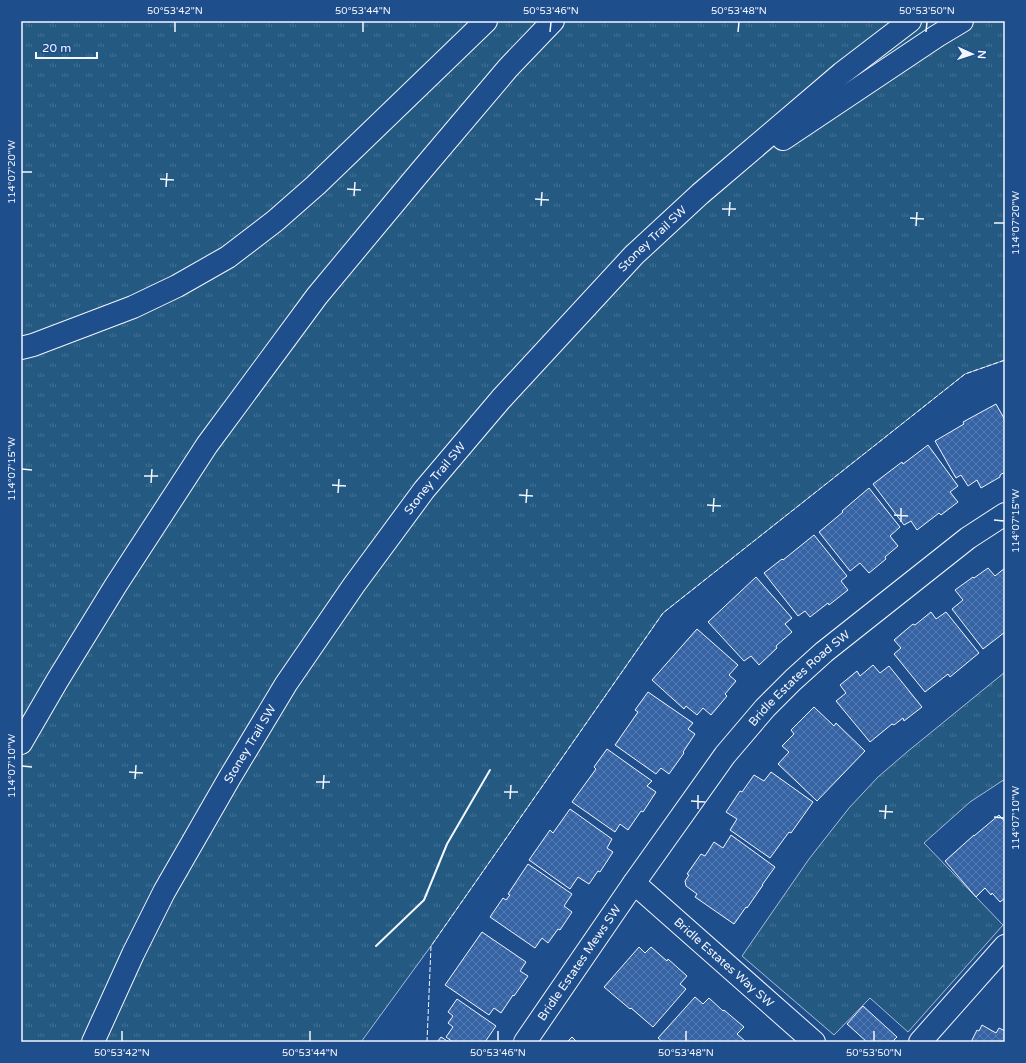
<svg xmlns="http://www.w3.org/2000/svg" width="1026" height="1063" viewBox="0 0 1026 1063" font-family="'Varela Round',sans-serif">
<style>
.grass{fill:url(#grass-tufts);stroke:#a8bbd7}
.building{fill:url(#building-cross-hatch);stroke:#f2f6ff}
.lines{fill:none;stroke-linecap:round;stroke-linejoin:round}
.minor-casing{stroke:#f2f6ff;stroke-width:24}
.highway-casing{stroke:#f2f6ff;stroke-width:24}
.minor{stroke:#1f4e8c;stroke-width:22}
.highway{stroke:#1f4e8c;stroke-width:22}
.fence{stroke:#f2f6ff;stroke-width:1;stroke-dasharray:5 2;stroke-linecap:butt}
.wall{stroke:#f2f6ff;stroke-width:2}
.ticks{fill:none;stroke:#f2f6ff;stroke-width:1.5}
.labels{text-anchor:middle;stroke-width:3;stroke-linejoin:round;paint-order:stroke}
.street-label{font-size:12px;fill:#f2f6ff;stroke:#1f4e8c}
.neatline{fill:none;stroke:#f2f6ff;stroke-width:1.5}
.ticks-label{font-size:10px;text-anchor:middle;fill:#f2f6ff}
</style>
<defs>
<pattern id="grass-tufts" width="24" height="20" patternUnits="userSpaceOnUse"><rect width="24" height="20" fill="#245a82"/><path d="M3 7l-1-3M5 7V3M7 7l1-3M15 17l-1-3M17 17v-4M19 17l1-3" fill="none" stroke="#447295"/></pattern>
<pattern id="building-cross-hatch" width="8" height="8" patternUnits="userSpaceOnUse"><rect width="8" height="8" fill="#3563a3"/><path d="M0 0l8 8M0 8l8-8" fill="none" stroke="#537ab1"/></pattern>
</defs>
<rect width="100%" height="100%" fill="#1f4e8c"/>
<g class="grass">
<path d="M21 21H1005V360L965 374 663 613 431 946 361 1042H21Z"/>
<path d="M1005 672V779L970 802 924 843 1003 925 908 1032 870 998 834 1035 742 956 809 859 849 808 878 777 907 752Z"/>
</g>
<g class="building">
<path d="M996 404 1005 420V472L1000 475V477L981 488 977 480 968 486 961 475 956 478 935 441 964 424 963 422Z"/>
<path d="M928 445 958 486 950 492 958 502 941 515 939 513 917 530 911 521 904 525 873 484 902 462 903 464Z"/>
<path d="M869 488 900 527 890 536 898 546 885 557 886 559 869 573 860 563 850 571 819 532 843 512 842 511Z"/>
<path d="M814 535 847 576 841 581 848 590 829 605 828 603 810 617 805 611 798 616 764 573 782 559 783 560Z"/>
<path d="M988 568 995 576 1005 568V632L983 649 952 609 963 600 955 590 973 577 974 578Z"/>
<path d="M756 577 792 618 785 624 792 632 776 646 777 648 759 665 751 656 744 661 708 622Z"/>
<path d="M931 612 936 619 946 612 979 653 950 677 948 674 925 692 894 654 901 648 894 640 913 624 915 625Z"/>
<path d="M697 629 738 665 729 675 736 681 725 694 727 696 711 715 703 708 697 715 686 706 684 709 652 680Z"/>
<path d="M873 665 880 673 889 666 922 707 904 721 903 718 894 725 892 724 870 742 836 701 846 693 840 685 857 671 860 676Z"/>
<path d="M648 692 693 723 688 729 695 734 683 752 684 753 669 774 661 768 656 774 615 745 638 712 635 710Z"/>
<path d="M814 707 834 726 836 723 865 751 817 801 778 764 789 752 782 746 794 734 791 730Z"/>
<path d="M607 749 652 781 647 786 656 792 643 812 641 811 628 830 620 824 615 832 572 802 596 769 594 767Z"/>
<path d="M771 772 813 802 791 833 789 832 770 858 730 830 737 819 726 812 740 791 742 792 754 775 764 781Z"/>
<path d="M570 809 612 839 607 848 613 852 600 872 598 871 589 884 578 877 570 889 529 860 550 830 553 833Z"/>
<path d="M999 815 1005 822V898L1000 902 992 893 991 895 985 888 976 897 945 861 974 835V836Z"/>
<path d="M731 835 775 867 762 885H763L747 908 746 907 734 924 695 897 697 894 686 886 685 881 689 875 687 874 701 854 705 856 714 842 723 848Z"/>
<path d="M528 864 572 894 564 906 572 912 560 930 558 929 548 943 542 938 535 948 490 917 503 898 506 900 510 895 508 894Z"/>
<path d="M482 932 526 962 520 971 528 976 514 996 513 995 501 1013 494 1008 489 1015 445 985Z"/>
<path d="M639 947 645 953 651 947 667 961 668 959 687 976 680 984 686 989 653 1027 631 1008 630 1009 604 987Z"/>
<path d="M695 997 703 1004 709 998 723 1011 724 1010 744 1027 737 1034 746 1042H663L658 1038Z"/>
<path d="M457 999 496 1026 485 1042H453L446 1037 453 1027 448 1023 453 1016 448 1012Z"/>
<path d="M863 1006 897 1037 892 1042H867L847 1024Z"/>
<path d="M982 1025 996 1033 999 1028 1005 1031V1042H971L977 1030 979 1031Z"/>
<path d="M441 1037 449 1042H437Z"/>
<path d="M572 1037 577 1042H567Z"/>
</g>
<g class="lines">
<g class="minor-casing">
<g id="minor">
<path id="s1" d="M634 883 814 1042"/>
<path id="s2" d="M525 1042 634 883 725 755 765 708 793 680 824 652 968 538 1005 514"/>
<path d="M920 1042 1005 946"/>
</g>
</g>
<g class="highway-casing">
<g id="highway">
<path d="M783 139 937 36 962 21"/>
<path d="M21 348 33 345 133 307 177 286 228 257 275 221 316 185 486 21"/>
<path d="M21 743 57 681 116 585 207 445 317 296 415 178 508 68 553 21"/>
<path id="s3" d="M93 1042 133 954 164 892 230 777 286 684 354 585 424 490 501 399 634 255 700 194 842 73 910 21"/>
</g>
</g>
<use href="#minor" class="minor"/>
<use href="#highway" class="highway"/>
<path class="fence" d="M427 1042 431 946 663 613 965 374 1005 360"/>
<path class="wall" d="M376 946 424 900 447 844 490 770"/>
</g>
<path class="ticks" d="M175 32V22M363 32V22M550 32 551 22M738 32 739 22M926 32 927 22M22 172H32M160 179 174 180M166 187 167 173M347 189 361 190M354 196 355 182M535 199 549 200M541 206 542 192M722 209H736M729 216 730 202M910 218 924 219M994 223H1004M916 226 917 212M22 469 32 470M144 476H158M151 483 152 469M332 485 346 486M338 493 339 479M519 495 533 496M526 503 527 489M707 505 721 506M713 512 714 498M894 515 908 516M994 520 1004 521M901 522V508M22 766 32 767M129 772 143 773M135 779 136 765M316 782H330M323 789 324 775M504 792H518M510 799 511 785M691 801 705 802M698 809V795M879 811 893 812M994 817 1004 818M885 819 886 805M122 1041V1031M310 1041V1031M498 1041V1031M686 1041V1031M874 1041V1031"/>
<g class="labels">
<g class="street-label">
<text dy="4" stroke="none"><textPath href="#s3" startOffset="985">Stoney Trail SW</textPath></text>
<text dy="4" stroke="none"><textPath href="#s3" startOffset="661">Stoney Trail SW</textPath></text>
<text dy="4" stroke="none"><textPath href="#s2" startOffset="457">Bridle Estates Road SW</textPath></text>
<text dy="4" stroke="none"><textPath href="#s3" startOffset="337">Stoney Trail SW</textPath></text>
<text dy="4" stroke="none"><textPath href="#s2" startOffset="96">Bridle Estates Mews SW</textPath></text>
<text dy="4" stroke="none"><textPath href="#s1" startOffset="120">Bridle Estates Way SW</textPath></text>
</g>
</g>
<rect width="1026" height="1063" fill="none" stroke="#1f4e8c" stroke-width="44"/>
<g transform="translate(972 54) rotate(93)" stroke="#1f4e8c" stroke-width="3" paint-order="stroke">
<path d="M0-3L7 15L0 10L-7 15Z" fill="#f2f6ff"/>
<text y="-6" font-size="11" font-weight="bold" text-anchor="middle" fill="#f2f6ff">N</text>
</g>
<path d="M36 52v6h61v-6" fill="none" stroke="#f2f6ff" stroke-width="2"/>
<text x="42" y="52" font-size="12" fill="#f2f6ff" stroke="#1f4e8c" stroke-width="3" paint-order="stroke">20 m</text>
<rect x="22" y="22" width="982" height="1019" class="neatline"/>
<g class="ticks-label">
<text x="175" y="14">50°53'42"N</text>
<text x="363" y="14">50°53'44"N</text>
<text x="551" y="14">50°53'46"N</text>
<text x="739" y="14">50°53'48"N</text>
<text x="927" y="14">50°53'50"N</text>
<text transform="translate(11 172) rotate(-90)" y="4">114°07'20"W</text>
<text transform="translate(1015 223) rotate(-90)" y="4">114°07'20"W</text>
<text transform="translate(11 469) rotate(-90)" y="4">114°07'15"W</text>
<text transform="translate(1015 521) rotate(-90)" y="4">114°07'15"W</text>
<text transform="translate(11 766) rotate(-90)" y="4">114°07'10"W</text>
<text transform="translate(1015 818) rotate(-90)" y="4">114°07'10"W</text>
<text x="122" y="1056">50°53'42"N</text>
<text x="310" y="1056">50°53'44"N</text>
<text x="498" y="1056">50°53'46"N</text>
<text x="686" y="1056">50°53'48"N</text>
<text x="874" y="1056">50°53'50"N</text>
</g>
</svg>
